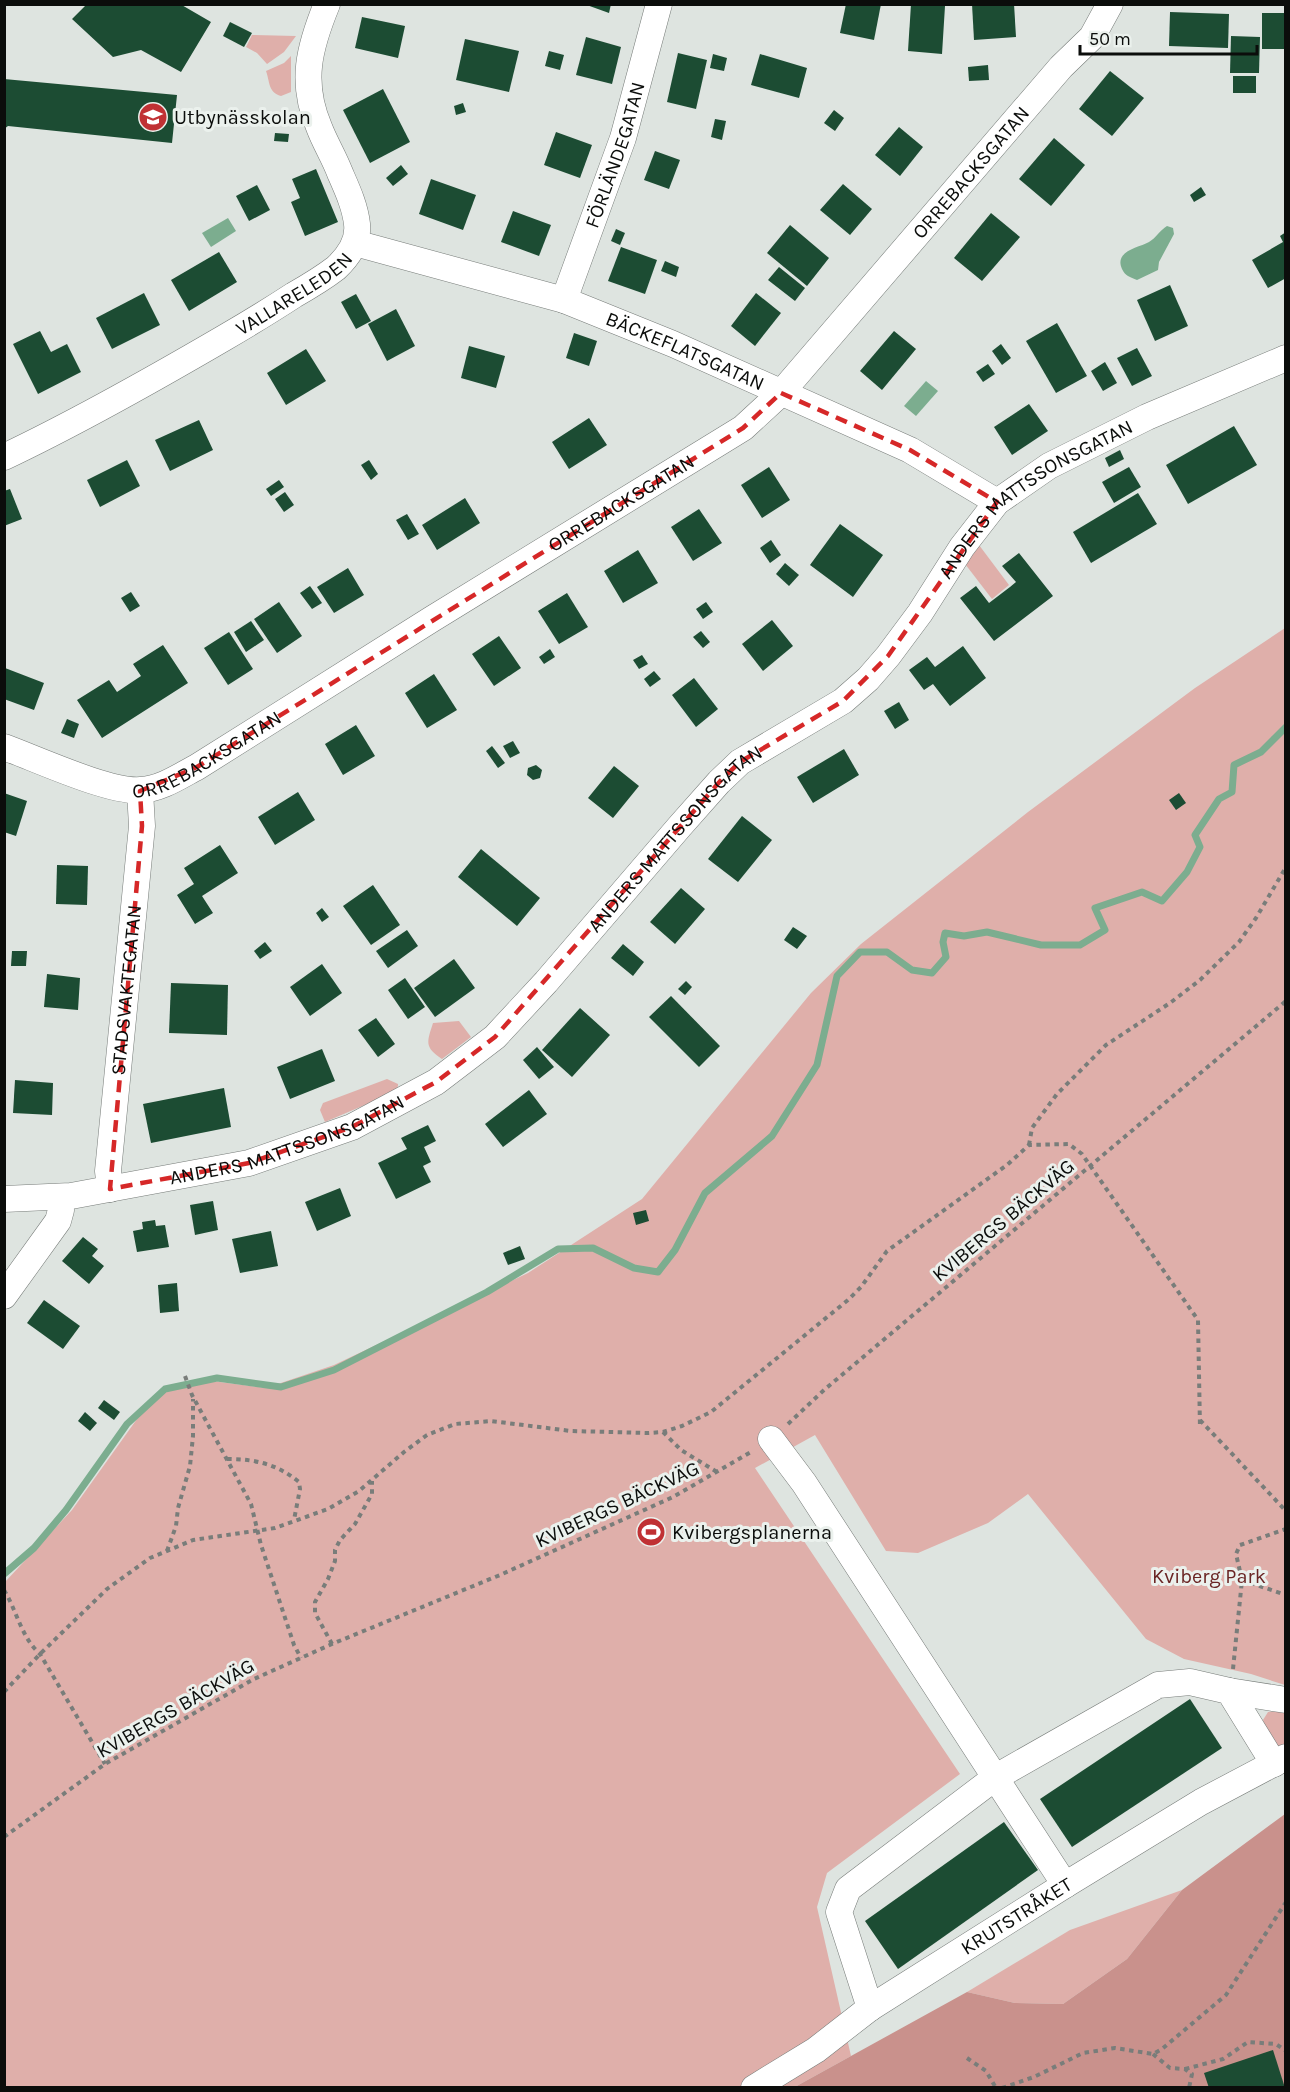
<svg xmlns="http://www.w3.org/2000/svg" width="1290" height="2092" viewBox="0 0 1290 2092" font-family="Karla,sans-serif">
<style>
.green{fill:#dfafaa}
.forest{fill:#c9918c}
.water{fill:#7cad8f}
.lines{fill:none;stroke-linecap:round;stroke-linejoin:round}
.stream{stroke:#7cad8f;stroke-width:7}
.building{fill:#1c4c33}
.minor-casing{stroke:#777c79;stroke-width:27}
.path{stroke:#797d7a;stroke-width:4;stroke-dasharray:4.5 4.5;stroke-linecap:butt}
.minor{stroke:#fff;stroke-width:26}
.marked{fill:none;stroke:#d62828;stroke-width:4.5;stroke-dasharray:12 8;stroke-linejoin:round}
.labels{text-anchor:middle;stroke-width:6;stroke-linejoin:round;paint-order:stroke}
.poi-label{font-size:20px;fill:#0b0d0b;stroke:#ebf1ed;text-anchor:start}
.street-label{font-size:20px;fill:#0b0d0b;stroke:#ebf1ed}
.park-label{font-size:20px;fill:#6a2524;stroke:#ebf1ed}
</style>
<rect width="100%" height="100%" fill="#dee4e0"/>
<g class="green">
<path d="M252 35 296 36 284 52 267 64 257 53 246 47Z"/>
<path d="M291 56V92L281 96C268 92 270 82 266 71L284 63Z"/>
<path d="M976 541 1009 585 992 599 962 560Z"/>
<path d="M1285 628V1685L1251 1674 1184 1659 1146 1639 1028 1494 988 1523 918 1553 886 1551 815 1435 755 1468 960 1774 827 1873 817 1907 851 2056 793 2088 5 2087V1582L72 1510 142 1412 164 1392 212 1381 266 1388 334 1365 528 1273 642 1199 811 993 861 944 1028 812 1195 688Z"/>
<path d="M459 1021 471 1037 442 1059C424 1047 427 1042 433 1023Z"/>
<path d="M387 1079 398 1084V1086L395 1092 325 1122 320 1110 323 1103Z"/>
<path d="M1285 1710V1755L1278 1759 1266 1730 1263 1720 1268 1712Z"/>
<path d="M1182 1890 1127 1959 1063 2004 1015 2003 967 1992 1070 1930Z"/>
</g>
<path class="forest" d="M1285 1814V2087L793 2088 967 1992 1015 2003 1063 2004 1127 1959 1182 1890Z"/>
<g class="water">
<path d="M228 218 236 231 211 247 202 233Z"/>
<path d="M1167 226 1173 228 1174 234 1159 262 1158 270 1137 280C1130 277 1125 276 1122 269 1114 251 1138 248 1149 242 1156 238 1160 230 1167 226Z"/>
<path d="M926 381 938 391 916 416 904 406Z"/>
</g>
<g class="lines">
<path class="stream" d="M4 1574 34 1548 66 1510 127 1424 165 1389 217 1378 281 1387 334 1370 487 1292 558 1249 593 1248 634 1268 658 1272 675 1250 705 1193 772 1136 817 1065 837 976 860 952H887L912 970 932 973 946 957 943 942 945 933 964 936 987 932 1041 945H1080L1105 930 1095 908 1142 892 1162 901 1187 872 1200 847 1195 835 1219 799 1232 792 1234 765 1261 752 1286 727"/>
</g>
<g class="building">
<path d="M84 4H180L211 22 181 72 141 50 113 57 72 19 85 6Z"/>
<path d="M584 4H611L609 13Z"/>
<path d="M846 4H881L874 40 840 33Z"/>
<path d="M911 4 945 6 942 54 908 51Z"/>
<path d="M972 4H1014L1016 37 974 40Z"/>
<path d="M1170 12 1229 14 1228 48 1169 46Z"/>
<rect x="1262" y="13" width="24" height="36"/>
<path d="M362 17 405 26 398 58 355 48Z"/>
<path d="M230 22 252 33 244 47 223 36Z"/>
<path d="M1231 36 1260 37 1259 73H1230Z"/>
<path d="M586 37 621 47 612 84 576 75Z"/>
<path d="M465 39 519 51 509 92 456 80Z"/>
<path d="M549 51 564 55 560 70 545 66Z"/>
<path d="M678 53 707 60 696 109 667 102Z"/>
<path d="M713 54 727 58 724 71 710 68Z"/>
<path d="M760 54 807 68 799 98 751 85Z"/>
<path d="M988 65 989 80 969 81 968 67Z"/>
<path d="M1110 71 1144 98 1112 136 1079 109Z"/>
<rect x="1233" y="76" width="23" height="17"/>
<path d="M4 79 177 95 172 143 8 126 4 129Z"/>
<path d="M383 89 410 142 370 163 343 110Z"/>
<path d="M463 103 466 112 456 115 454 106Z"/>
<path d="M834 110 844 118 835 131 824 123Z"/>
<path d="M715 119 726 121 722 140 711 137Z"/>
<path d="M899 127 923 147 900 176 875 155Z"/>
<path d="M556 132 592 145 580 178 544 165Z"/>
<path d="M275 133 289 134 288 142 274 141Z"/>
<path d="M1054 138 1085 165 1051 206 1019 179Z"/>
<path d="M655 151 680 160 669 189 644 180Z"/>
<path d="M401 165 408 174 393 186 386 178Z"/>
<path d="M316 169 338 222 305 236 291 202 300 198 292 179Z"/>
<path d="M431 179 476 195 463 230 419 214Z"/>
<path d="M843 184 872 209 850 235 820 210Z"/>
<path d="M257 185 270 210 249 221 236 196Z"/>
<path d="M1201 187 1206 195 1194 202 1190 195Z"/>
<path d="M513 211 551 225 539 256 501 242Z"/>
<path d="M991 213 1020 237 982 281 954 258Z"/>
<path d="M790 225 829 258 807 286 767 253Z"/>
<path d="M616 229 625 233 620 245 611 241Z"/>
<path d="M1286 232V278L1268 288 1252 260 1283 242 1280 236Z"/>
<path d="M621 247 657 260 645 294 608 281Z"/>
<path d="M219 252 237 282 189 311 171 280Z"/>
<path d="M665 261 679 267 676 277 661 271Z"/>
<path d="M779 267 805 288 795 301 768 280Z"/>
<path d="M1170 285 1188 326 1155 341 1137 300Z"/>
<path d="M144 293 160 325 112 349 96 318Z"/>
<path d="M756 293 781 313 755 346 731 326Z"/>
<path d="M356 294 371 321 356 329 341 302Z"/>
<path d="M396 309 415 346 387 361 368 324Z"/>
<path d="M1057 323 1087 376 1056 393 1026 341Z"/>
<path d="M40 331 51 352 67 344 81 372 38 394 13 344Z"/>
<path d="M894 331 916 349 882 390 860 371Z"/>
<path d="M574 333 597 341 589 366 566 358Z"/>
<path d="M1001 344 1011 358 1002 365 992 351Z"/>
<path d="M469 346 505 356 496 388 461 378Z"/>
<path d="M1137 348 1152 376 1132 386 1117 358Z"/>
<path d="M306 349 326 381 286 405 267 373Z"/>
<path d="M1105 362 1117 383 1103 391 1091 371Z"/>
<path d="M988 364 995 374 983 382 976 372Z"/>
<path d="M1029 404 1048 431 1012 455 994 427Z"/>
<path d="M589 418 607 445 569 469 552 442Z"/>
<path d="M199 420 213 450 170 471 155 440Z"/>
<path d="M1234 426 1257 465 1188 504 1166 465Z"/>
<path d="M1120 450 1124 459 1109 467 1105 458Z"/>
<path d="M127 460 140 486 100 507 87 480Z"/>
<path d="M369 460 378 474 371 480 361 465Z"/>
<path d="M769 467 790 500 762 518 741 485Z"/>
<path d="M1129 467 1141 487 1114 503 1102 482Z"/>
<path d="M279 480 284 487 271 496 266 489Z"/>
<path d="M10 489 22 519 4 526V491Z"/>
<path d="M285 492 294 505 284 512 275 499Z"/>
<path d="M1138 493 1157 524 1091 563 1073 532Z"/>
<path d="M465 498 480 523 437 550 422 525Z"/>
<path d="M699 509 722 543 693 561 671 527Z"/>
<path d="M407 514 419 534 408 540 396 520Z"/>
<path d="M840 524 883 555 853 597 810 565Z"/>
<path d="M771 540 781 555 770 563 760 548Z"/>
<path d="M638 550 658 583 623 603 604 571Z"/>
<path d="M1019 553 1053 596 994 641 960 598 976 586 989 603 1010 587 1016 582 1002 566Z"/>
<path d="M785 563 799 575 789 586 776 574Z"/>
<path d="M348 568 364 595 334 613 317 587Z"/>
<path d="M310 586 322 603 312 609 300 593Z"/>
<path d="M131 592 140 606 130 612 121 598Z"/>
<path d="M567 593 588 627 559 644 538 611Z"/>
<path d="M279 602 302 636 277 653 254 619Z"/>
<path d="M706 602 713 612 703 619 696 609Z"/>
<path d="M772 620 793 646 763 671 742 644Z"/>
<path d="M251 621 264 640 246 652 234 632Z"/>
<path d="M701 631 710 642 703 648 693 637Z"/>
<path d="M229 632 253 669 228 685 204 648Z"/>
<path d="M499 636 521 668 494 686 472 654Z"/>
<path d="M163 645 188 683 102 738 77 700 109 680 117 692 141 676 133 664Z"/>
<path d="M963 646 986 678 950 706 933 684 924 690 909 670 927 657 935 667Z"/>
<path d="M550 649 555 657 544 664 539 657Z"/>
<path d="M642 655 648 664 639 669 633 660Z"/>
<path d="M5 668 44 683 34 710 4 699Z"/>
<path d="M654 671 661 679 650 687 644 679Z"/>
<path d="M434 674 457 710 427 728 405 693Z"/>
<path d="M694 678 718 709 696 727 672 695Z"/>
<path d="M899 702 909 720 895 729 884 711Z"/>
<path d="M67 719 79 724 74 738 61 733Z"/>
<path d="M356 725 375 756 343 775 325 744Z"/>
<path d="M513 741 520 753 510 758 503 746Z"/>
<path d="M492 746 505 763 498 768 486 751Z"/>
<path d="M844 749 859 775 813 803 797 777Z"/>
<path d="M536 765 542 770 540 778 533 780 527 775 528 768Z"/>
<path d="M614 766 639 786 613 818 588 798Z"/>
<path d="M298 792 315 820 275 845 258 817Z"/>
<path d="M4 793 27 801 16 836 4 832Z"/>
<path d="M1179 793 1186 803 1176 810 1169 800Z"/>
<path d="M742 816 772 840 738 882 708 859Z"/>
<path d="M220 845 238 873 202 896 213 913 195 924 177 895 194 884 184 868Z"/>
<path d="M481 849 540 898 517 926 458 877Z"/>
<path d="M57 865 88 866 87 905 56 904Z"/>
<path d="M373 885 400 925 371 945 343 906Z"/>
<path d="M681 888 705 909 675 944 650 922Z"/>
<path d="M322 908 329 917 322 922 316 913Z"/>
<path d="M793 927 807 936 797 949 784 940Z"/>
<path d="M407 930 418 946 388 968 376 951Z"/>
<path d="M265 942 272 951 260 959 254 951Z"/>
<path d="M623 944 644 962 633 976 611 958Z"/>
<path d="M12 951H27L26 966H11Z"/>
<path d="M454 959 475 988 435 1017 414 988Z"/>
<path d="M322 964 342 993 310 1016 290 987Z"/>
<path d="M47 974 80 978 78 1010 44 1007Z"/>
<path d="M405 978 425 1007 408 1019 388 990Z"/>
<path d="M686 981 692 987 685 995 678 989Z"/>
<path d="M171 983 228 985 227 1035 169 1033Z"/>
<path d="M671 996 720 1046 699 1067 649 1017Z"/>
<path d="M580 1008 610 1035 572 1077 542 1050Z"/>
<path d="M376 1018 395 1044 378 1057 358 1030Z"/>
<path d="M537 1047 554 1067 539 1079 523 1060Z"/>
<path d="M322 1049 335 1081 290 1099 277 1067Z"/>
<path d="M15 1080 53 1083 52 1115 13 1113Z"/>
<path d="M224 1088 231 1127 151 1143 143 1104Z"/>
<path d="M529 1090 547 1114 503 1147 485 1124Z"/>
<path d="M428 1125 436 1141 424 1147 431 1162 423 1166 431 1182 396 1199 378 1163 407 1149 401 1138Z"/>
<path d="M340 1188 351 1216 317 1231 305 1202Z"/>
<path d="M213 1201 218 1230 195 1235 190 1205Z"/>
<path d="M646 1210 649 1221 636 1225 633 1213Z"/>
<path d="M155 1220 156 1226 165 1225 169 1247 137 1252 133 1231 143 1229 142 1222Z"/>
<path d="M271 1231 278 1266 240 1273 232 1239Z"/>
<path d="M83 1237 98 1249 92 1256 104 1266 89 1284 62 1261Z"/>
<path d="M520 1246 525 1259 508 1265 503 1253Z"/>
<path d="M177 1283 179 1311 160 1313 158 1285Z"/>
<path d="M44 1300 80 1326 63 1349 27 1323Z"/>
<path d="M104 1400 120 1412 114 1420 98 1408Z"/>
<path d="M85 1412 97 1423 90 1431 78 1421Z"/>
<path d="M1190 1699 1222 1748 1072 1847 1040 1799Z"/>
<path d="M1004 1822 1038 1870 898 1969 865 1921Z"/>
<path d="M1273 2050 1285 2088H1209L1204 2073Z"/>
</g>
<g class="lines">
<g class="minor-casing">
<g id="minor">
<path id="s1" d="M355 243 564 300 673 344 910 450 997 502"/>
<path id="s2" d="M564 300 623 138 659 4"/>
<path id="s3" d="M4 457C80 421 152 380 224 338 248 324 271 310 294 295 308 287 323 278 336 268 348 257 359 241 357 224 355 206 347 189 340 173 334 157 325 143 319 127 300 82 309 48 327 4"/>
<path id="s4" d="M4 747C37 759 110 793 141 790 161 789 180 776 197 767L432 619 743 428 781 393 1061 67 1092 37 1110 4"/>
<path id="s5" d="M110 1189 108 1171 142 826 140 791"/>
<path id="s6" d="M4 1199 71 1196 249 1163 352 1127 436 1082 495 1037 546 982 680 826 719 782 740 762 843 701 868 679 888 656 920 613 962 547 997 502 1049 466 1147 417 1286 358"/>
<path d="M4 1296 58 1221 61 1210 58 1197"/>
<path d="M771 1439 804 1483 1065 1885"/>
<path d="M1229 1691 1286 1700"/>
<path d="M870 2008 839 1912 848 1889 996 1777 1158 1685 1190 1682 1229 1691 1274 1764"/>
<path id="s7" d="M754 2088 816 2050 870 2008 1065 1885 1201 1802 1286 1757"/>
</g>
</g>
<g class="path">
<path d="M1029 1145 1032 1128 1057 1094 1106 1045 1170 1003 1200 980 1239 942 1256 918 1286 867"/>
<path d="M185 1376 192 1395 251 1504 261 1545 294 1645 301 1658"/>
<path d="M1200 1420 1286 1511"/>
<path d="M788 1424 824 1390 1286 1001"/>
<path d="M663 1432 681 1450 717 1472"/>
<path d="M227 1459C255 1459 277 1464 299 1482L300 1489 294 1520"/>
<path d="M167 1551 176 1526 178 1508 190 1466 193 1436V1399"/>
<path d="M1242 1580 1286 1595"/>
<path d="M4 1590C17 1611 21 1637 40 1654L105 1764"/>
<path d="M332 1644 315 1613V1602L328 1579 335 1561V1550L340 1540 355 1524 372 1494V1481"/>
<path d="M1233 1669 1242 1580 1236 1554 1240 1545 1286 1529"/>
<path d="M4 1692 40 1654 107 1589 150 1558 193 1540 275 1528 328 1509 359 1491 404 1452 427 1435 455 1424 491 1421 571 1431 649 1433 663 1432 682 1426 711 1412 848 1300 861 1287 887 1251 1007 1165 1029 1145 1069 1144 1082 1154 1198 1320 1200 1428"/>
<path d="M4 1837 105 1764 254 1679 332 1644 500 1575 673 1497 751 1452"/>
<path d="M1153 2054 1170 2068 1185 2069 1192 2074 1189 2088"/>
<path d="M967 2058 986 2071 996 2088"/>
<path d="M1185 2069 1223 2059 1248 2042 1276 2044 1286 2051"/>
<path d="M1002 2088 1034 2077 1083 2053 1115 2048 1153 2054 1162 2049 1226 1995 1286 1902"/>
</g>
<use href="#minor" class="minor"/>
</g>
<path class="marked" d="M781 393 910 450 997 502 888 656 843 701 740 762 722 779 495 1037 436 1082 352 1127 249 1163 110 1189 142 826 140 791 197 767 743 428Z"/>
<defs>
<g id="school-disc" transform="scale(1.5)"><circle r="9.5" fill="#c03134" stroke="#ebf1ed"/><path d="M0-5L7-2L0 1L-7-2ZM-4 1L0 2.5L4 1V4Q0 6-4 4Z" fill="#fff"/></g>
<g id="stadium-disc" transform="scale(1.5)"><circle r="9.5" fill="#c03134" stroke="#ebf1ed"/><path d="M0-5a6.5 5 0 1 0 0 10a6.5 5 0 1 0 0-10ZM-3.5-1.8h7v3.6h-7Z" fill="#fff"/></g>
</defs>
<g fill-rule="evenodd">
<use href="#school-disc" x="153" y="117"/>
<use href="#stadium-disc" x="651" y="1532"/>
</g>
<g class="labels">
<g class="poi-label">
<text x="174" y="124">Utbynässkolan</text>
<text x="672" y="1539">Kvibergsplanerna</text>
</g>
<g class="street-label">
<text dy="7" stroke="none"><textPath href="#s2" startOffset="154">FÖRLÄNDEGATAN</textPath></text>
<text dy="7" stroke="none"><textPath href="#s4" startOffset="1191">ORREBACKSGATAN</textPath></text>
<text dy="7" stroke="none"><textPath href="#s3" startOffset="333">VALLARELEDEN</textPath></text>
<text dy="7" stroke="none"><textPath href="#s1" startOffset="348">BÄCKEFLATSGATAN</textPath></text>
<text dy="7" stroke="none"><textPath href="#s6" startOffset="1299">ANDERS MATTSSONSGATAN</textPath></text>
<text dy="7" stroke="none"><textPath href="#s4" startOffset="705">ORREBACKSGATAN</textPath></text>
<text dy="7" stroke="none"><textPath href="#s4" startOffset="219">ORREBACKSGATAN</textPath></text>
<text dy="7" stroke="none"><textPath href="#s6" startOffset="795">ANDERS MATTSSONSGATAN</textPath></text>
<text dy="7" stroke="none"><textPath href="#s5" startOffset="200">STADSVAKTEGATAN</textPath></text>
<text dy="7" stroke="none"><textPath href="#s6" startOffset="291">ANDERS MATTSSONSGATAN</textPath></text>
<text transform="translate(1003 1220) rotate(-40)" y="7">KVIBERGS BÄCKVÄG</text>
<text transform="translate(617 1504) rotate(-25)" y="7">KVIBERGS BÄCKVÄG</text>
<text transform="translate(175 1708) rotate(-30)" y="7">KVIBERGS BÄCKVÄG</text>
<text dy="7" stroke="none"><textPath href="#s7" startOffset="314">KRUTSTRÅKET</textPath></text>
</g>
<g class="park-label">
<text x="1209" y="1583">Kviberg Park</text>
</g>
</g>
<rect width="1290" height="2092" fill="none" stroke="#0b0d0b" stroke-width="12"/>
<path d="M1080 45v9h177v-9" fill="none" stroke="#0b0d0b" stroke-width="3"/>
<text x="1089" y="45" font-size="18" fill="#0b0d0b" stroke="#ebf1ed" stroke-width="4.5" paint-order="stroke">50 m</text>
</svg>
